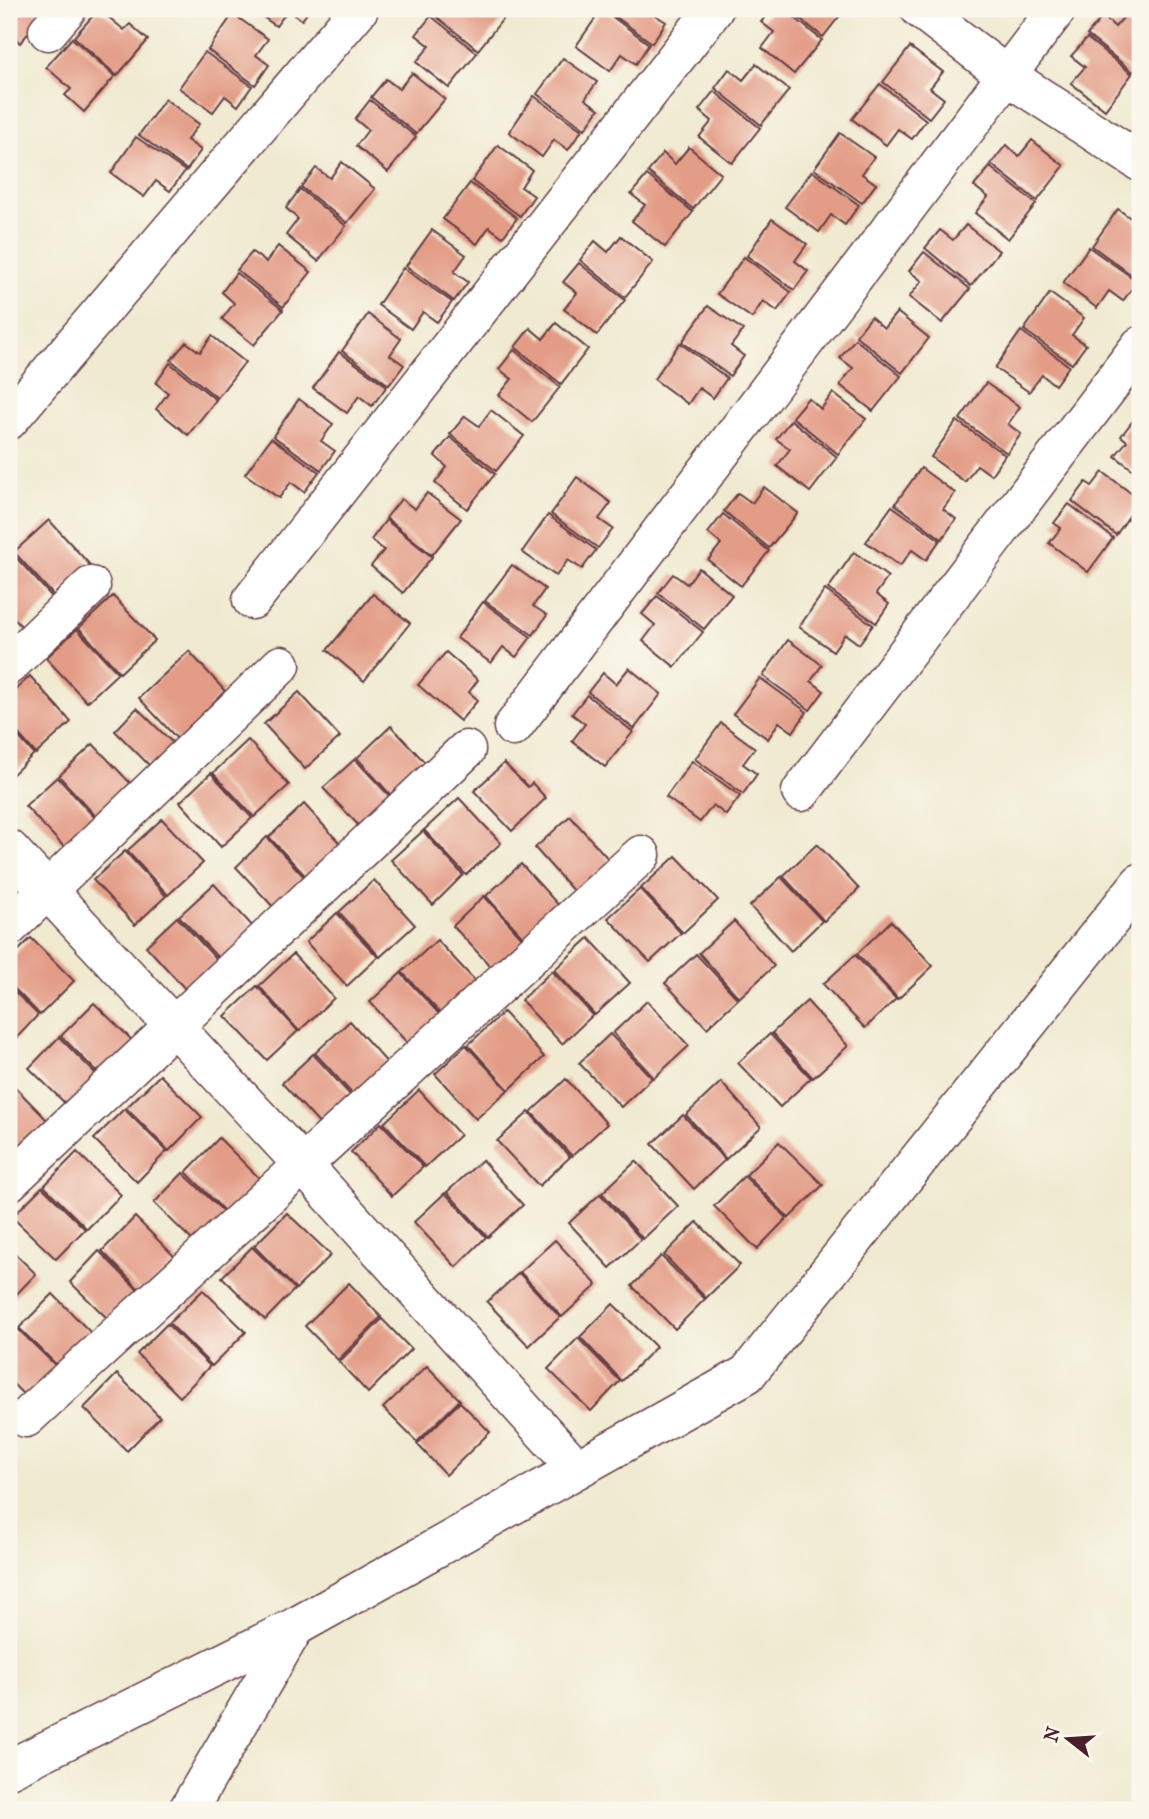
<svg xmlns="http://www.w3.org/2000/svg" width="1149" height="1819" viewBox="0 0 1149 1819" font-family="'IM FELL French Canon',serif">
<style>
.building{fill:#e39d87}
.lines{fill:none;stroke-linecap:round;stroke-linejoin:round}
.minor-casing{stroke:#633d44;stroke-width:41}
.minor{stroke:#fff;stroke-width:38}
</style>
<rect width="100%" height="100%" fill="#fbf7ec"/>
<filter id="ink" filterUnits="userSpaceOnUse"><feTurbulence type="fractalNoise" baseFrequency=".0143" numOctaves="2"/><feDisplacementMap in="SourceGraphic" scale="14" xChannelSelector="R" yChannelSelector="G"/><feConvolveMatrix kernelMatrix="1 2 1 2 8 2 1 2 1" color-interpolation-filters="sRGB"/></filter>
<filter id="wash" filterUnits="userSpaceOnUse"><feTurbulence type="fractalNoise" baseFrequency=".00686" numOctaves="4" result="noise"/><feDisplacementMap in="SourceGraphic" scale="28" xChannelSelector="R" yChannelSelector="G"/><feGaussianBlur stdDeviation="1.57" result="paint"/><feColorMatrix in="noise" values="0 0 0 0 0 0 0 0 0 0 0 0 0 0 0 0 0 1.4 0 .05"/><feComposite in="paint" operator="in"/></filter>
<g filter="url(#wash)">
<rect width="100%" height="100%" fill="#efead0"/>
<g id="blocks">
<g class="building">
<path d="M9 9H33L42 17 20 43 9 32Z"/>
<path d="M99 9 124 30 130 24 148 40 117 76 74 37Z"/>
<path d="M252 9H310L302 20 288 10 276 26Z"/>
<path d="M435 9H498L506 15 478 50 432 13Z"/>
<path d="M602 9 649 44 636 64 622 54 610 71 576 46Z"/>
<path d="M605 9H656L652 13 666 22 652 43Z"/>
<path d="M772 9H784L822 40 794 74 762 48 774 32 761 22Z"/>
<path d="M788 9H845L823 37Z"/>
<path d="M1129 11 1140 20V63L1133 72 1087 35 1103 16 1115 27Z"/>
<path d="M233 14 268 39 256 55 269 65 255 85 208 50Z"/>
<path d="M431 16 477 53 449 88 416 62 430 46 416 35Z"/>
<path d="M72 38 115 76 84 112 65 95 71 89 46 67Z"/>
<path d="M1087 38 1132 74 1105 110 1071 83 1085 67 1071 56Z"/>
<path d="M910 47 943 72 930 88 944 99 929 118 883 82Z"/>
<path d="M205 52 252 86 238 106 225 96 213 112 179 88Z"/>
<path d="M563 58 597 82 585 99 599 109 585 129 537 94Z"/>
<path d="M756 64 789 90 761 125 715 88 729 69 743 80Z"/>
<path d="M412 73 445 99 416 134 371 97 386 79 399 89Z"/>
<path d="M880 84 926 120 912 139 898 129 886 145 852 119Z"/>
<path d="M714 91 760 128 732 163 699 137 712 121 699 110Z"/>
<path d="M534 96 582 130 568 150 554 140 542 157 509 132Z"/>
<path d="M165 99 199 124 187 140 201 150 187 170 139 135Z"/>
<path d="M370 100 416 137 388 172 356 146 368 130 355 119Z"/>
<path d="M840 133 874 157 862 174 876 184 862 203 814 169Z"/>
<path d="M136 137 185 171 170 191 156 181 144 197 111 173Z"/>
<path d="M1032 140 1064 166 1037 201 991 164 1006 145 1019 156Z"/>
<path d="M498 145 532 170 521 187 534 196 520 216 472 181Z"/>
<path d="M689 147 721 174 693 209 648 172 663 153 675 164Z"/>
<path d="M342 162 375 189 347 223 301 187 316 168 330 178Z"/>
<path d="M990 167 1036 204 1008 239 975 213 988 197 974 186Z"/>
<path d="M812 171 859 205 845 225 831 215 819 232 785 207Z"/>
<path d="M647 175 693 212 665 247 632 221 645 205 631 194Z"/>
<path d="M470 183 517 218 503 237 489 227 477 244 443 219Z"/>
<path d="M300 189 346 226 318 261 286 235 298 219 286 208Z"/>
<path d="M1118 209 1140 225V281L1092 246Z"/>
<path d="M772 219 807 244 795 261 808 271 794 290 747 256Z"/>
<path d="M966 225 999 251 971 286 925 248 940 230 953 240Z"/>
<path d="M432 230 466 255 454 272 468 282 454 301 406 266Z"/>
<path d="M621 236 653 262 625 297 580 260 595 241 608 252Z"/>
<path d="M278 246 311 272 283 307 237 270 252 252 266 262Z"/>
<path d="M1089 247 1137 281 1123 301 1109 291 1097 308 1063 283Z"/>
<path d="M924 252 970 289 942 323 909 297 922 281 909 271Z"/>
<path d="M744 257 791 292 777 311 763 301 752 318 717 294Z"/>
<path d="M579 263 625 300 597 335 564 309 577 293 563 282Z"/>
<path d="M403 268 452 302 437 322 423 312 411 329 378 305Z"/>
<path d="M236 273 283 310 254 345 222 319 234 303 222 292Z"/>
<path d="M1050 293 1084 318 1072 335 1086 345 1072 364 1024 330Z"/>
<path d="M708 306 743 330 731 346 744 356 730 376 682 342Z"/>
<path d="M897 312 929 338 902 373 856 336 871 317 884 328Z"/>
<path d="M368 314 401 339 390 355 404 365 389 385 342 351Z"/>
<path d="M556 323 588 349 561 384 515 347 530 328 543 339Z"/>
<path d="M1021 331 1069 366 1055 385 1042 375 1029 392 995 368Z"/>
<path d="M212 336 245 362 217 398 171 360 186 342 200 352Z"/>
<path d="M855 339 901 376 873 411 840 385 853 368 840 358Z"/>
<path d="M680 343 727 378 713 398 699 388 688 404 654 379Z"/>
<path d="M514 350 560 387 532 422 499 395 512 379 499 369Z"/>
<path d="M339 352 387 386 372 406 359 396 347 413 313 388Z"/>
<path d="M170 363 216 400 188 435 156 409 168 393 156 383Z"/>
<path d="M986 383 1020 407 1008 424 1021 434 1007 453 960 419Z"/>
<path d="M833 393 866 419 838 454 792 417 808 398 821 409Z"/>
<path d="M299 399 333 424 321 441 335 451 321 470 273 436Z"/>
<path d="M491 410 524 436 496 471 450 434 465 416 479 426Z"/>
<path d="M1135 418 1140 421V475L1115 456 1127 441 1121 436Z"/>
<path d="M791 420 837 457 810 492 777 466 790 449 776 439Z"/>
<path d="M957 421 1005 455 991 475 977 465 965 482 931 457Z"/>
<path d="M450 437 495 474 467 509 435 483 447 467 435 456Z"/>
<path d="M271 438 319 472 304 492 291 482 279 498 245 474Z"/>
<path d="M921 468 955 493 943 509 956 519 942 539 895 504Z"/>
<path d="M1103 472 1140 500 1116 535 1072 501 1086 482 1092 486Z"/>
<path d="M577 477 611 503 599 519 613 529 598 548 551 514Z"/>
<path d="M764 487 798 513 769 548 724 511 738 493 752 503Z"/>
<path d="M427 493 461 519 432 555 386 518 401 499 415 509Z"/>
<path d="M1069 504 1113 538 1088 572 1049 543 1061 528 1054 523Z"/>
<path d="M892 506 940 540 926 560 912 550 900 566 866 542Z"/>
<path d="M723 514 769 551 741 586 708 560 721 544 708 533Z"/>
<path d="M548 515 596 550 582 569 568 560 556 576 522 552Z"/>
<path d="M49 520 90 565 55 597 14 552Z"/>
<path d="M386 520 432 557 403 593 371 566 384 550 371 540Z"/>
<path d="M854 552 888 577 876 594 889 604 876 623 828 589Z"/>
<path d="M12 553 53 598 22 627 9 613V556Z"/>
<path d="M512 565 545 589 533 606 547 615 533 635 485 601Z"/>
<path d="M699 568 732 595 704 629 658 593 673 574 687 584Z"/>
<path d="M825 590 873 625 859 644 845 634 833 651 799 627Z"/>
<path d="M373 594 410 623 364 681 327 650Z"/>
<path d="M113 596 155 640 120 673 79 628Z"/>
<path d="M657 596 703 632 675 667 643 641 655 625 642 614Z"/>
<path d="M483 602 531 637 516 657 503 647 491 663 457 638Z"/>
<path d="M77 629 118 673 87 702 46 658Z"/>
<path d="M788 640 822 665 811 681 824 691 810 710 763 676Z"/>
<path d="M189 651 225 691 209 707 214 714 182 744 139 698Z"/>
<path d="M446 652 478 680 469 692 478 700 460 721 418 685Z"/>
<path d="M629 668 661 694 634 729 588 692 603 673 616 684Z"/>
<path d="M30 676 71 722 36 754 9 723V696Z"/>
<path d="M760 678 807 712 793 732 779 722 768 739 733 714Z"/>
<path d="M299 692 340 737 305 769 264 724Z"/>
<path d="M587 695 633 732 605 767 572 741 585 724 572 714Z"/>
<path d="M137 708 178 748 155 771 115 731Z"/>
<path d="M721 723 755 748 743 764 757 774 743 794 695 759Z"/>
<path d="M9 726 34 754 9 778Z"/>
<path d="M391 726 433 771 398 803 357 758Z"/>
<path d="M248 740 289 785 254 817 213 773Z"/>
<path d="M93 744 135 788 100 821 59 776Z"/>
<path d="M355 759 396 803 365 832 323 788Z"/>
<path d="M692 761 740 796 726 815 713 805 700 822 666 797Z"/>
<path d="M504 763 528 787 532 783 546 798 512 831 474 791Z"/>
<path d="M211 773 252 818 221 847 180 802Z"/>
<path d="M57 777 98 821 67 850 25 806Z"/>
<path d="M459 798 501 843 466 875 424 830Z"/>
<path d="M304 804 346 850 311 882 269 837Z"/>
<path d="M570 816 610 861 575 893 535 848Z"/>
<path d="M162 819 203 863 168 895 127 851Z"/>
<path d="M423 831 463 875 433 905 391 860Z"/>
<path d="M267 837 309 882 277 911 236 867Z"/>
<path d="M817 844 859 889 824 921 783 876Z"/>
<path d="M125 851 166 896 135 925 93 880Z"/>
<path d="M676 856 718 900 683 933 641 888Z"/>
<path d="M521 864 562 909 527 941 486 896Z"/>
<path d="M781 877 822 921 791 951 750 906Z"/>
<path d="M374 880 415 925 380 957 339 912Z"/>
<path d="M214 884 255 929 221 961 179 916Z"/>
<path d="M640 889 681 933 650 962 608 918Z"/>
<path d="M484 896 525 941 494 970 453 926Z"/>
<path d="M337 913 378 957 347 986 306 942Z"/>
<path d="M177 917 219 962 187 991 146 946Z"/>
<path d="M734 921 774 966 739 998 699 953Z"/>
<path d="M891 921 933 966 898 999 857 954Z"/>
<path d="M31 938 74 981 40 1015 9 983V960Z"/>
<path d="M589 938 630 983 595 1015 554 970Z"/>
<path d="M437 940 479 985 444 1017 402 972Z"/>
<path d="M293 954 334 998 299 1031 259 986Z"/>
<path d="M696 954 738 999 707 1028 665 983Z"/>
<path d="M855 955 896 999 865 1028 823 984Z"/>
<path d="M552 971 593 1015 562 1044 521 1000Z"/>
<path d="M401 973 442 1017 411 1047 370 1002Z"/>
<path d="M9 986 38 1015 9 1046Z"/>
<path d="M257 986 298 1031 267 1060 225 1016Z"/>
<path d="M647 1001 689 1046 654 1078 613 1033Z"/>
<path d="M807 1001 848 1046 813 1078 772 1033Z"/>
<path d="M94 1003 138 1046 104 1079 61 1036Z"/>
<path d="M503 1012 544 1057 509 1090 468 1045Z"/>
<path d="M350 1021 390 1066 356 1098 315 1053Z"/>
<path d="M610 1034 652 1078 621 1107 579 1063Z"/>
<path d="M770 1034 811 1078 780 1107 738 1063Z"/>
<path d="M59 1037 102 1080 72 1110 29 1068Z"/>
<path d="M466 1045 508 1090 476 1119 435 1074Z"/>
<path d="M313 1054 354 1099 323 1128 282 1083Z"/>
<path d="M160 1075 202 1117 169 1151 126 1108Z"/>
<path d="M566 1079 607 1124 572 1156 531 1112Z"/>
<path d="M9 1081 50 1123 17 1156 9 1148Z"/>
<path d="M721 1082 761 1127 726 1159 686 1115Z"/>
<path d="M419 1090 460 1135 425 1167 384 1123Z"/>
<path d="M124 1109 167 1151 137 1182 94 1139Z"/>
<path d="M529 1112 570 1157 539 1186 497 1141Z"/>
<path d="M683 1115 725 1160 694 1189 652 1144Z"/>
<path d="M381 1123 423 1167 392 1196 351 1152Z"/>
<path d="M219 1138 262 1181 228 1215 186 1172Z"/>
<path d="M779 1142 823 1185 789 1218 746 1175Z"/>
<path d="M77 1152 121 1195 87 1229 44 1186Z"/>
<path d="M482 1160 523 1205 488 1237 447 1192Z"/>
<path d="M636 1161 678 1206 643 1239 602 1193Z"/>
<path d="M183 1173 227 1215 197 1245 154 1203Z"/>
<path d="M744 1176 787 1218 757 1249 714 1206Z"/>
<path d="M42 1187 85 1229 56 1259 12 1217Z"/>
<path d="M445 1193 486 1237 456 1267 414 1222Z"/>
<path d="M600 1194 641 1239 610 1268 569 1223Z"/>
<path d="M287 1213 331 1255 296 1289 254 1246Z"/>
<path d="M135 1217 178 1260 144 1294 102 1251Z"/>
<path d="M697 1222 740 1265 706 1298 664 1255Z"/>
<path d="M555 1240 597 1285 562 1317 520 1272Z"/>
<path d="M252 1247 295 1289 265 1320 222 1277Z"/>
<path d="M9 1248 36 1274 9 1302Z"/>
<path d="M99 1251 142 1294 113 1324 70 1282Z"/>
<path d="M661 1256 705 1299 675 1329 632 1286Z"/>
<path d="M519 1273 560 1317 529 1346 487 1302Z"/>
<path d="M349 1283 381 1317 338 1360 305 1326Z"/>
<path d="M203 1290 246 1332 212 1366 169 1323Z"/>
<path d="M53 1294 96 1338 63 1371 19 1328Z"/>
<path d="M613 1304 656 1347 622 1381 580 1337Z"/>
<path d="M382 1319 411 1349 368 1393 339 1362Z"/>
<path d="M167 1324 210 1366 180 1397 137 1354Z"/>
<path d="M18 1329 61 1371 31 1402 9 1380V1338Z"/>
<path d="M578 1338 620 1381 591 1411 548 1369Z"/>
<path d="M427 1366 460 1400 417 1442 383 1408Z"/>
<path d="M117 1374 160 1417 127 1451 84 1408Z"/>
<path d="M460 1402 490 1432 446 1475 417 1444Z"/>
</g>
</g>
</g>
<g filter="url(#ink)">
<use href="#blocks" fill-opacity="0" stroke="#633d44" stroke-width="2"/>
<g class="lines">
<g class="minor-casing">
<g id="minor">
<path d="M920 9 1006 75 1140 162"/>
<path d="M48 31 67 9"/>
<path d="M9 420 359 9"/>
<path d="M252 600 714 9"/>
<path d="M9 665 91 586"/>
<path d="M513 727 1057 9"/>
<path d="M801 792 1140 346"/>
<path d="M9 849 304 1166 577 1469"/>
<path d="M9 927 281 665"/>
<path d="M9 1182 466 750"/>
<path d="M26 1418 641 855"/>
<path d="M9 1769 295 1627 747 1374 1140 883"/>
<path d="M188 1810 295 1627"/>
</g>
</g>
<use href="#minor" class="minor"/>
</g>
</g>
<rect width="1149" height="1819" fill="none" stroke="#fbf7ec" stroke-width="35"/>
<g transform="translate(1068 1739) rotate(287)" stroke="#fbf7ec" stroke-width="5" paint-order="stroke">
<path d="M0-5L12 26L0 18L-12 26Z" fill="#4a1f2b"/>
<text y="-10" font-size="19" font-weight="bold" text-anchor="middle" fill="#4a1f2b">N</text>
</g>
</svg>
